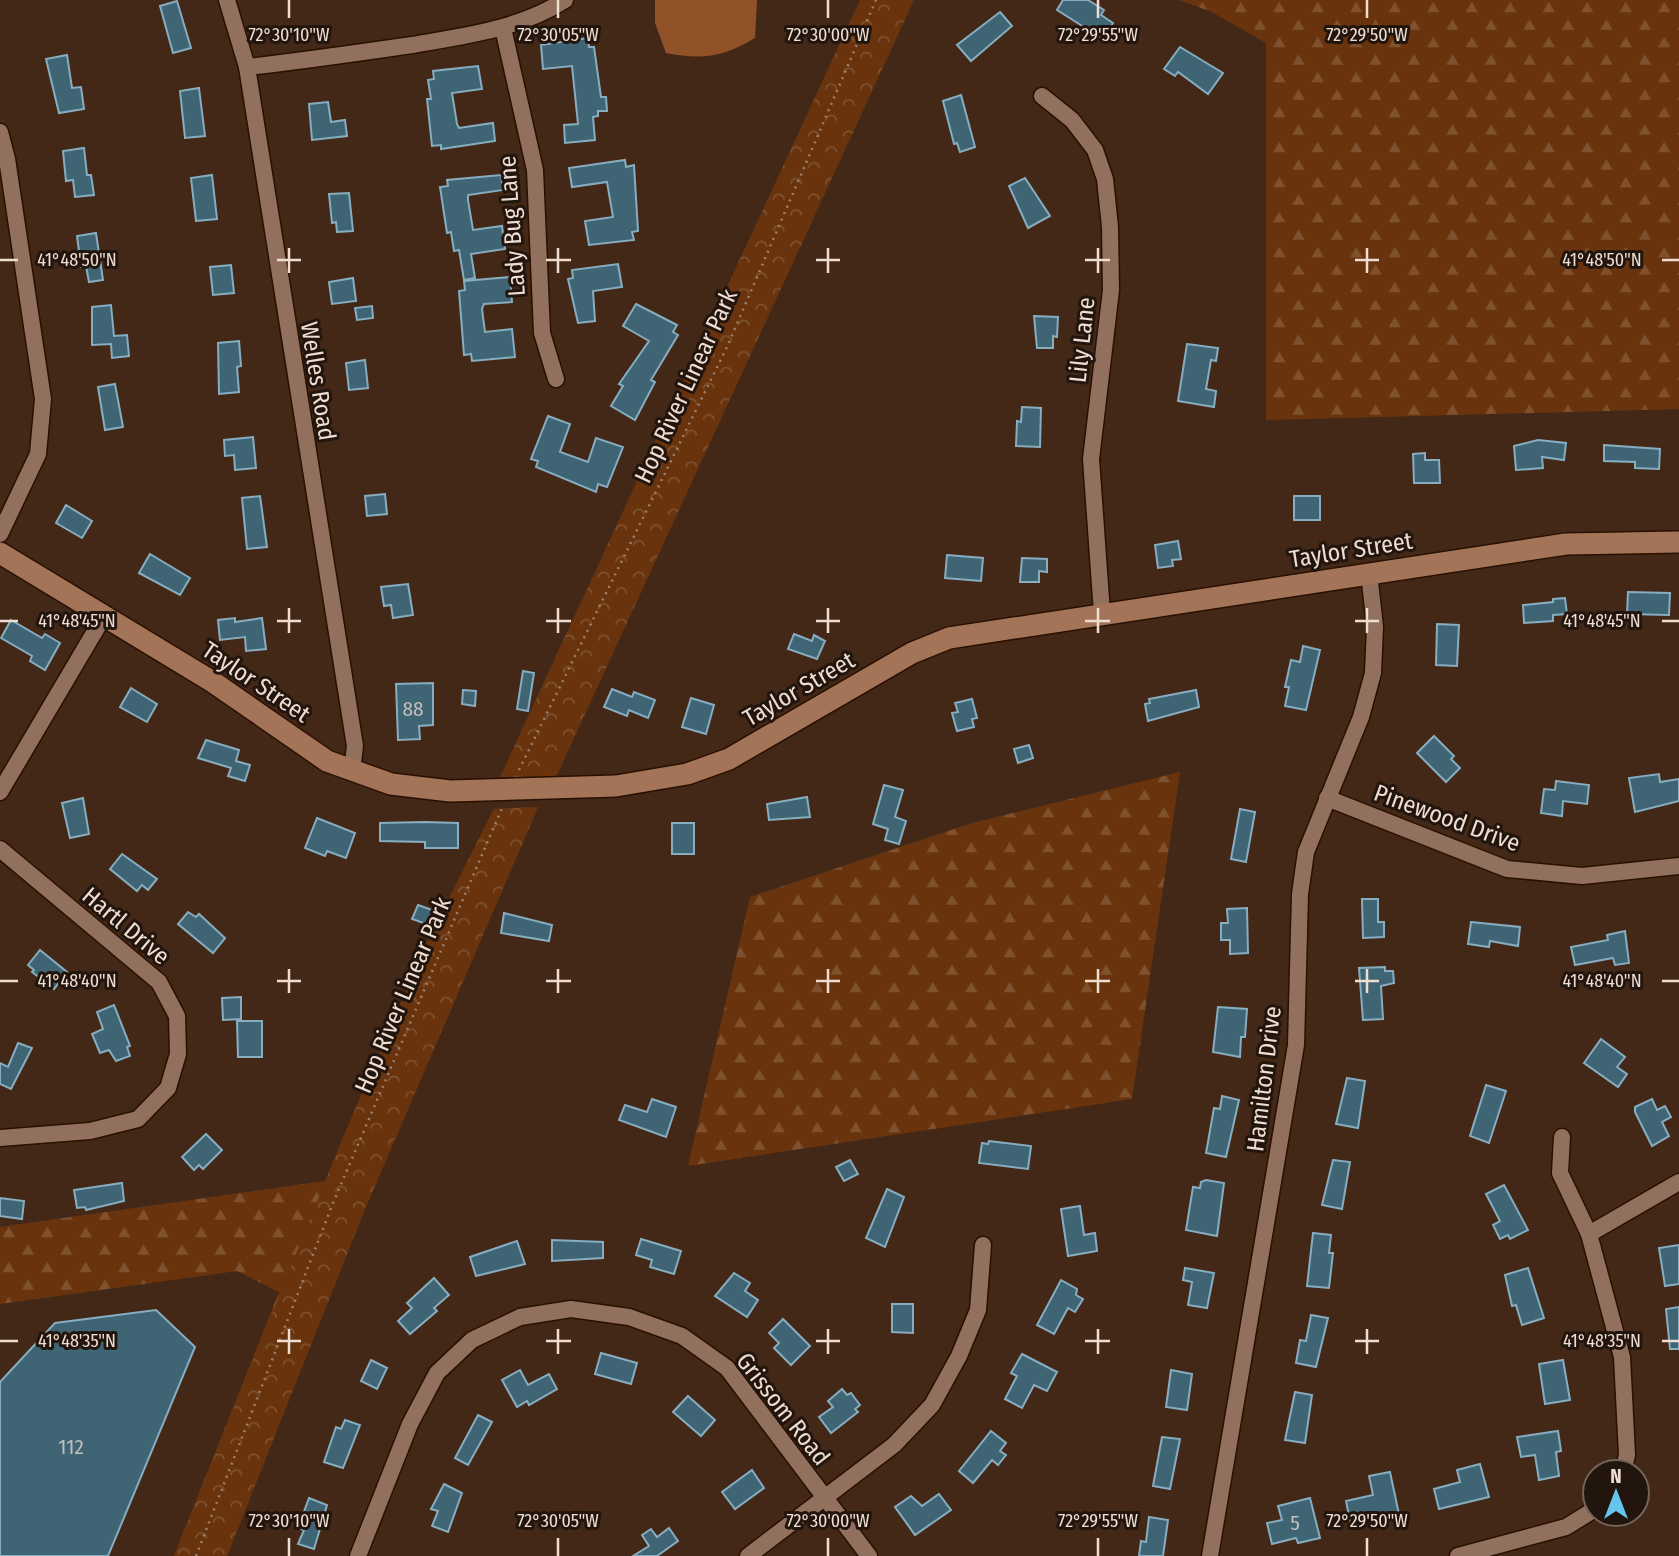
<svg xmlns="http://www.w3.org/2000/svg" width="1679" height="1556" viewBox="0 0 1679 1556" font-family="'Fira Sans Condensed',sans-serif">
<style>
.forest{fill:url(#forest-firs)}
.park{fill:url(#park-crowns)}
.water{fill:#915229}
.building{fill:#3f6474;stroke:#86adc0;stroke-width:2}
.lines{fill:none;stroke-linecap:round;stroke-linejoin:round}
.street-casing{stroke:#291001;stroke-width:19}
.secondary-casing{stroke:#291001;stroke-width:24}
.path{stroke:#998274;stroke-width:2.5;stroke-dasharray:2 5;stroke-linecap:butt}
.street{stroke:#91705d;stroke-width:16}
.secondary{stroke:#a47458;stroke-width:21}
.ticks{fill:none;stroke:#efddd2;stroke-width:2.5}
.labels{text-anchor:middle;stroke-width:6;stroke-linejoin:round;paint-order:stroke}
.number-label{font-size:21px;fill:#c3bfba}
.street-label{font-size:24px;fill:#efddd2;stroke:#21150d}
.ticks-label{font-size:18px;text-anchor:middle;fill:#efddd2;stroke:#21150d;stroke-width:6;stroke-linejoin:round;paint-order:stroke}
</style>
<defs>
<pattern id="forest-firs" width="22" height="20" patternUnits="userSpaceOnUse" patternTransform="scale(1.75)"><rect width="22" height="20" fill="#69340d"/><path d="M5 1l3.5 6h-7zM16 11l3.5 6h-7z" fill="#7f512f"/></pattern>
<pattern id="park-crowns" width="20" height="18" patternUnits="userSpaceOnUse" patternTransform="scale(1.75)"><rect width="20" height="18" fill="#69340d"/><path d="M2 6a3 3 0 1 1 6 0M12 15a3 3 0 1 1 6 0" fill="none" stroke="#7f512f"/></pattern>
</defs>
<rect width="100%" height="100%" fill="#442817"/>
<g class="forest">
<path d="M1179 0H1679V409L1266 420V43L1212 12Z"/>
<path d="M1180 772 1132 1099 688 1166 750 897 972 823Z"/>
<path d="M538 807 362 1216 227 1556H174L279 1292 237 1271 0 1304V1227L325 1181 425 946 494 809Z"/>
</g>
<g class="park">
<path d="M860 0H914L556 777H500Z"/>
<path d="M538 807 362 1216 227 1556H174L342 1140 425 946 494 809Z"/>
</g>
<path class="water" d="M655 0H757L755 38C724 57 702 60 666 53L655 23Z"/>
<g class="building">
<path d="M1063 0H1088L1104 10 1101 15 1113 23 1103 39 1057 10Z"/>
<path d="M177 1 191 48 173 53 160 6Z"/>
<path d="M1000 12 1012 26 971 61 957 45Z"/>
<path d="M588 38 589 47H594L601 97H606L607 111H598V116L593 117 595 140 565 143 564 125 578 124 572 66 543 69 541 45Z"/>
<path d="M1180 47 1223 73 1208 94 1178 72 1175 76 1164 69Z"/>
<path d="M67 55 72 88 81 87 84 109 59 113 46 59Z"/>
<path d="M478 66 482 89 452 93 457 124 459 128 493 123 495 141 441 149V145L432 146 427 99H431L428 80 434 79 433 71Z"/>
<path d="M199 88 205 136 185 138 180 91Z"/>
<path d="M961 95 975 147 960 152 957 143 954 144 943 101Z"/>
<path d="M328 102 331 122 345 120 347 136 312 140 309 104Z"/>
<path d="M84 148 87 175H91L94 195 75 197 73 180 66 181 63 151Z"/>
<path d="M625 160 626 167 634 165 638 231 632 232 634 240 589 245 585 221 613 217 607 182 572 187 569 168Z"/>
<path d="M212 175 217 219 196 221 191 178Z"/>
<path d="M501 175 503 190 468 195V200L473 230 502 226 505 249 471 254 475 278 464 280 459 250 454 251 451 232 447 233 440 187 448 186 447 180Z"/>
<path d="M1025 178 1050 216 1028 228 1009 186Z"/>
<path d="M349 193 353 231 337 232 336 222 332 223 329 194Z"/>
<path d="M96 233 103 280 89 282 86 266 81 267 77 236Z"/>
<path d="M618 264 622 287 593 291 595 321 578 323 568 279 573 278 572 270Z"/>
<path d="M231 265 234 293 213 295 210 267Z"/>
<path d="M510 277 512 302 484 304 482 309 485 332 512 329 515 357 472 361 471 354 464 355 459 291 465 290 464 281Z"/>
<path d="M353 278 356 301 332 304 329 282Z"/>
<path d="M636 304 677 325 673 332 678 335 651 380 655 382 635 420 611 406 623 386 619 384 649 341 623 326Z"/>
<path d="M111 305 114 336 127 335 129 356 112 358 111 344 92 345V307Z"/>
<path d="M372 306 373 318 357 320 355 308Z"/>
<path d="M1034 316 1058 317 1057 337 1053 336V348H1037Z"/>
<path d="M239 341 241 366 237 367 239 392 219 394 218 343Z"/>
<path d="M1187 344 1218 348 1216 361 1211 360 1206 389 1216 391 1214 407 1178 401Z"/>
<path d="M365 360 368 388 349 390 346 363Z"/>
<path d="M115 384 123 427 105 430 98 387Z"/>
<path d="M1022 407 1041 408 1040 447 1016 446 1017 421 1021 422Z"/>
<path d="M548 416 570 424 560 452 588 462 596 438 623 447 607 487 598 484 596 492 536 467 538 461 531 459Z"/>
<path d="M253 437 256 468 235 470 234 455 225 456 224 440Z"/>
<path d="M1538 440 1566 443 1564 460 1542 457 1543 468 1516 470 1514 446Z"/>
<path d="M1604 445 1660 449 1659 469 1635 468V462L1604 461Z"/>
<path d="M1425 453V460H1439L1440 483H1414L1413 454Z"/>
<path d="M385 494 387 514 367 516 365 496Z"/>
<path d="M260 496 267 547 247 549 242 498Z"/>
<rect x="1294" y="496" width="26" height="24"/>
<path d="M66 505 92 521 82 538 56 523Z"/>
<path d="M1178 541 1181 559 1172 560 1173 566 1158 568 1155 545Z"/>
<path d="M150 554 190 578 180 595 139 573Z"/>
<path d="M947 555 983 558 981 581 945 578Z"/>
<path d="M1022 558 1047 559V572L1039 571V582H1020Z"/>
<path d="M408 584 413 615 393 618 391 605 384 606 381 587Z"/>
<path d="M1628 592 1670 593 1669 615 1627 614Z"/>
<path d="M1565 598 1567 614 1553 615V621L1524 623 1523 605 1553 602V599Z"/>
<path d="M235 618V622L262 618 266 649 246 651 245 637 220 640 218 620Z"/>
<path d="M11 620 42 638 45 634 60 643 45 670 30 661 32 656 1 638Z"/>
<path d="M1437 624 1459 625 1457 666 1436 665Z"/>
<path d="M794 634 812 641 814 635 825 641 817 659 788 649Z"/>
<path d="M1303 646 1320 650 1306 710 1285 706 1289 687H1285L1291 660 1300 662Z"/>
<path d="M523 671 534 673 528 711 517 709Z"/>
<path d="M433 683V725L419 726 420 739 398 740 396 684Z"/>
<path d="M131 688 157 704 147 722 120 707Z"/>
<path d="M612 689 632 697 634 692 655 700 648 718 629 710 627 716 604 707Z"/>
<path d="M463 690 476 691 475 706 462 704Z"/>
<path d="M1196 690 1199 707 1148 721 1145 704 1150 703 1149 699Z"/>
<path d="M691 698 714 705 706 734 682 727Z"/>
<path d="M972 699 977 718 972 719 974 727 957 731 952 713 958 712 955 703Z"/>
<path d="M1434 736 1454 756 1451 759 1460 768 1446 782 1417 753Z"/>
<path d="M206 740 239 750 236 761 250 765 245 781 228 776 231 768 198 758Z"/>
<path d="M1029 745 1033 758 1018 763 1014 749Z"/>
<path d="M1659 774 1660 782 1679 779V801L1635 812 1629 778Z"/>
<path d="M1556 781 1589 785 1587 804 1563 801 1562 816 1541 813 1544 789 1555 790Z"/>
<path d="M884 785 903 790 895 817 906 821 899 844 885 840 888 829 873 824Z"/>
<path d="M807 797 810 817 769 820 767 804Z"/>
<path d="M83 798 89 834 70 838 62 803Z"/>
<path d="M1240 809 1255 812 1246 862 1231 859Z"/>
<path d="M317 818 355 833 346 858 327 851 325 856 305 848Z"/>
<path d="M425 822 458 823V848H425V842L380 841V823Z"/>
<rect x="672" y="823" width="22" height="31"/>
<path d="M122 854 157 879 148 890 142 885 137 891 110 869Z"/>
<path d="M1362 899H1378V922H1384V937L1363 938Z"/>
<path d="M418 905 435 911 429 925 412 919Z"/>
<path d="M1247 908 1248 953 1230 954V940H1221V923H1228L1227 909Z"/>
<path d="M188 912 196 917 199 914 225 938 213 953 178 924Z"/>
<path d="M504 913 552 925 549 941 501 933Z"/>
<path d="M1471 922 1520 927 1518 946 1490 941 1489 947 1468 944Z"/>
<path d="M1625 931 1629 963 1615 965 1613 958 1575 965 1571 947 1608 940 1607 935Z"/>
<path d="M40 950 67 972 54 989 32 972 34 970 28 965Z"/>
<path d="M1385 967V971H1393L1394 983 1381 986 1383 1019 1363 1020 1359 968Z"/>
<path d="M241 997V1019L223 1020 222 998Z"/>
<path d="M114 1005 130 1046 127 1047 130 1056 116 1061 109 1050 100 1053 92 1034 103 1029 97 1012Z"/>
<path d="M1218 1007 1247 1009 1245 1037H1241L1240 1057 1213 1052Z"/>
<path d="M237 1021H262V1057H238Z"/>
<path d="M1601 1039 1625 1057 1617 1067 1627 1074 1618 1087 1584 1063Z"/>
<path d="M18 1043 32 1048 11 1089 0 1084V1063L8 1067Z"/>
<path d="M1347 1078 1365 1081 1358 1128 1336 1124Z"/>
<path d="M1486 1085 1506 1091 1489 1143 1470 1136Z"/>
<path d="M1222 1096 1239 1100 1226 1157 1206 1153 1214 1108 1220 1109Z"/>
<path d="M652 1099 676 1107 666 1137 619 1120 625 1105 647 1112Z"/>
<path d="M1652 1099 1657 1110 1665 1106 1671 1117 1662 1122 1669 1136 1652 1146 1635 1112V1107Z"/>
<path d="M206 1134 222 1150 203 1169 199 1165 194 1170 182 1157Z"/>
<path d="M989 1141 1031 1146 1028 1169 979 1163 982 1143 988 1144Z"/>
<path d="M850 1160 858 1174 844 1181 836 1167Z"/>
<path d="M1333 1160 1350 1162 1342 1209 1322 1205Z"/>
<path d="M1206 1180 1224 1183 1217 1236 1186 1230 1193 1187 1200 1188 1201 1182Z"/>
<path d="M122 1183 124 1201 86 1210 85 1207 77 1208 74 1190Z"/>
<path d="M1504 1185 1528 1230 1510 1239 1508 1235 1500 1239 1493 1225 1500 1221 1486 1194Z"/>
<path d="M887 1189 904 1197 885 1247 866 1238Z"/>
<path d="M0 1198 24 1201 22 1219 0 1216Z"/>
<path d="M1080 1206 1084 1235 1095 1233 1097 1251 1068 1256 1061 1209Z"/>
<path d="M1313 1233 1331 1235 1329 1253H1333L1329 1288 1307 1286Z"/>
<path d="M641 1239 681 1251 674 1274 650 1267 652 1260 636 1255Z"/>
<path d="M552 1240 603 1242V1258L552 1261Z"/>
<path d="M517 1241 525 1264 476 1276 470 1257Z"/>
<path d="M1679 1245V1284L1665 1286 1659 1248Z"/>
<path d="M1185 1268 1214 1273 1207 1308 1188 1305 1192 1282 1183 1280Z"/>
<path d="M1528 1268 1544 1318 1522 1325 1516 1305 1512 1306 1505 1275Z"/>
<path d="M734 1273 750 1283 745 1291 758 1300 747 1317 715 1296Z"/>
<path d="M434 1278 449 1295 434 1308 437 1311 410 1334 398 1321 412 1308 407 1303Z"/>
<path d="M1061 1280 1077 1289 1076 1295 1083 1299 1075 1312 1068 1308 1054 1334 1037 1325Z"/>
<path d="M892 1304H913V1333L892 1332Z"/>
<path d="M1679 1307V1349H1670L1666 1309Z"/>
<path d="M156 1310 195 1347 108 1556H0V1382L55 1323Z"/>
<path d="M1311 1315 1328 1318 1316 1367 1296 1363 1300 1340 1306 1341Z"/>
<path d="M783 1319 810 1346 791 1365 774 1348 779 1343 769 1333Z"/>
<path d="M601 1353 637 1363 631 1384 595 1374Z"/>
<path d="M1022 1354 1057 1372 1047 1391 1034 1385 1022 1408 1005 1399 1017 1376 1011 1373Z"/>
<path d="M371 1360 387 1368 377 1389 361 1381Z"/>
<path d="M1563 1360 1570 1400 1545 1404 1539 1364Z"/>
<path d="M520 1370 528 1385 549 1374 557 1389 529 1405 527 1401 517 1407 502 1380Z"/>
<path d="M1171 1370 1192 1374 1187 1410 1166 1407Z"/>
<path d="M842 1389 847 1395 851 1393 860 1405 855 1409 858 1412 831 1433 819 1417 833 1407 828 1401Z"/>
<path d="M1295 1392 1312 1395 1305 1443 1285 1440Z"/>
<path d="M688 1396 715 1420 701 1436 673 1412Z"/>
<path d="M478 1415 492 1422 468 1465 455 1458Z"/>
<path d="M345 1420 360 1425 343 1468 324 1462 336 1427 341 1429Z"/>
<path d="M991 1431 1006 1443 1000 1451 1006 1455 998 1465 992 1460 973 1483 959 1471Z"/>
<path d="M1558 1431 1561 1451 1556 1452 1559 1476 1539 1480 1535 1455 1521 1457 1517 1437Z"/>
<path d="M1162 1437 1180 1439 1170 1489 1153 1486Z"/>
<path d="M1480 1464 1489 1497 1439 1509 1434 1489 1460 1482 1457 1470Z"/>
<path d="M752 1470 764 1488 735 1509 722 1492Z"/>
<path d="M1390 1472 1400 1519 1382 1522 1381 1515 1350 1521 1346 1501 1373 1495 1369 1476Z"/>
<path d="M444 1484 462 1493 448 1532 432 1526 438 1511 431 1509Z"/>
<path d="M939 1494 951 1510 915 1535 895 1507 911 1496 922 1506Z"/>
<path d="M309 1498 327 1505 314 1549 298 1544 304 1530 298 1528Z"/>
<path d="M1310 1498 1320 1538 1298 1543 1296 1538 1272 1544 1267 1523 1282 1520 1278 1506Z"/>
<path d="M1149 1517 1168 1520 1163 1556H1139L1141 1541 1146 1542Z"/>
<path d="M669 1528 678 1541 657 1556H633L649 1546 642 1535 651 1529 657 1537Z"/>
</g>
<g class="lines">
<g class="street-casing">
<g id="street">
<path d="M227 0 247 67 355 746 352 771"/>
<path d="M503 28 535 170 542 333 556 379"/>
<path d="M247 67C302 61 357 53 412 45 464 36 520 29 565 0"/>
<path d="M1042 96 1072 120 1095 150 1105 179 1110 227 1111 290 1091 459 1102 613"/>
<path d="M0 132 7 159 43 399 38 454 0 534"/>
<path d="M0 792 104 616"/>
<path d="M1327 798 1507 869 1582 876 1679 866"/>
<path d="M0 849 159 982 177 1016 178 1054 168 1088 138 1119 90 1131 0 1138"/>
<path d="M1562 1137 1560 1173 1589 1234 1622 1357 1627 1455 1623 1472"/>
<path d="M1589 1234 1679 1182"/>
<path d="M358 1556 410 1424 437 1373 472 1340 520 1317 571 1309 629 1317 682 1336 727 1368 869 1556"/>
<path d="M748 1556 894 1445 932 1405 959 1356 978 1310 983 1245"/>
<path d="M1210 1556 1296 1045 1300 894 1306 852 1361 717 1373 673 1375 627 1369 573"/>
<path d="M1458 1556 1566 1527 1595 1509"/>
</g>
</g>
<g class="secondary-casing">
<path id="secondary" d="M0 553 213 682 327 761 391 784 450 791 616 786 687 774 729 759 912 653 949 638 1566 544 1679 542"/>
</g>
<g class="path">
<path d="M519 770 727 347 876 0"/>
<path d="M196 1556 333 1203 502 808"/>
</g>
<use href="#street" class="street"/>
<use href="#secondary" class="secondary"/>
</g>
<path class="ticks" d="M289 0V18M558 0V18M828 0V18M1098 0V18M1367 0V18M289 248V273M558 248V273M828 248V273M1098 248V273M1367 248V273M0 260H18M277 260H301M546 260H571M816 260H840M1085 260H1110M1355 260H1379M1662 260H1679M289 608V633M558 608V633M828 608V633M1098 608V633M1367 608V633M0 621H18M277 621H301M546 621H571M816 621H840M1085 621H1110M1355 621H1379M1662 621H1679M289 969V993M558 969V993M828 969V993M1098 969V993M1367 969V993M0 981H18M277 981H301M546 981H571M816 981H840M1085 981H1110M1355 981H1379M1662 981H1679M289 1329V1354M558 1329V1354M828 1329V1354M1098 1329V1354M1367 1329V1354M0 1341H18M277 1341H301M546 1341H571M816 1341H840M1085 1341H1110M1355 1341H1379M1662 1341H1679M289 1538V1556M558 1538V1556M828 1538V1556M1098 1538V1556M1367 1538V1556"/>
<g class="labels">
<g class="number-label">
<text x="413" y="716">88</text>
<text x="71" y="1454">112</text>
<text x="1295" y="1530">5</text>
</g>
<g class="street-label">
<text transform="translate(512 226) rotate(-94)" y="8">Lady Bug Lane</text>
<text transform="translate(1082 340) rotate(-84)" y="8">Lily Lane</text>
<text transform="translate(318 381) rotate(81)" y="8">Welles Road</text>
<text transform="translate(686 386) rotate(-65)" y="8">Hop River Linear Park</text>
<text transform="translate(1351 550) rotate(-9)" y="8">Taylor Street</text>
<text transform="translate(256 682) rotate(34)" y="8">Taylor Street</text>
<text transform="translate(799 689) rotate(-30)" y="8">Taylor Street</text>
<text transform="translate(1447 818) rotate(20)" y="8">Pinewood Drive</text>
<text transform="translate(126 926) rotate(40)" y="8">Hartl Drive</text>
<text transform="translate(403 995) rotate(-67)" y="8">Hop River Linear Park</text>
<text transform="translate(1264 1079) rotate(-83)" y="8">Hamilton Drive</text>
<text transform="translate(783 1409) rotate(52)" y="8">Grissom Road</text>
</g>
</g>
<g class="ticks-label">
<text x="289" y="41">72°30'10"W</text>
<text x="558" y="41">72°30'05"W</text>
<text x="828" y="41">72°30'00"W</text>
<text x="1098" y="41">72°29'55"W</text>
<text x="1367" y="41">72°29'50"W</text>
<text x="77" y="266">41°48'50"N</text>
<text x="1602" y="266">41°48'50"N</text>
<text x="77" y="627">41°48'45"N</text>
<text x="1602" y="627">41°48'45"N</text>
<text x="77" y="987">41°48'40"N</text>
<text x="1602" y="987">41°48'40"N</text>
<text x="77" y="1347">41°48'35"N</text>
<text x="1602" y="1347">41°48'35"N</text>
<text x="289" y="1527">72°30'10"W</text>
<text x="558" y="1527">72°30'05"W</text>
<text x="828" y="1527">72°30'00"W</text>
<text x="1098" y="1527">72°29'55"W</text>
<text x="1367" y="1527">72°29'50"W</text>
</g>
<g transform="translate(1616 1493)"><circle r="33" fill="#21150d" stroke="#73655c" stroke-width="2"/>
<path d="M0-5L12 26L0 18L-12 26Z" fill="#65c5ee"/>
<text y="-10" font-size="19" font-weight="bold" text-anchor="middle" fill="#efddd2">N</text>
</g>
</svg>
